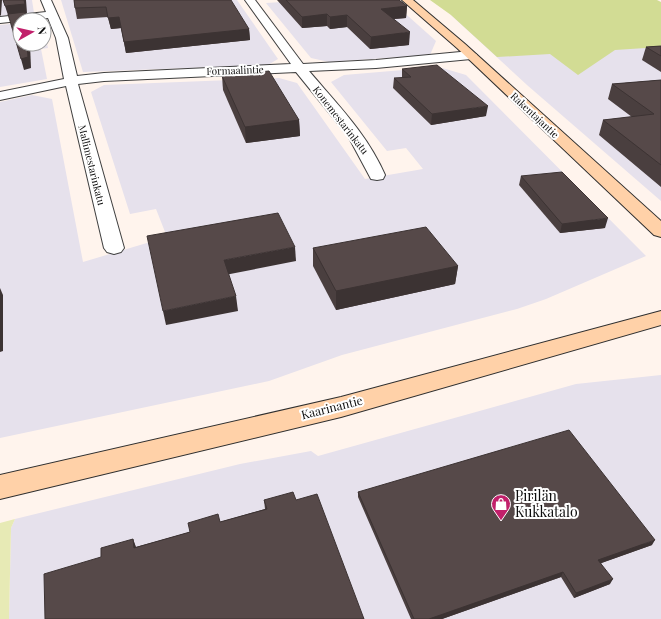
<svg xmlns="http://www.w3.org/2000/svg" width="661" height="619" viewBox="0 0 661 619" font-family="'Playfair Display',serif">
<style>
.industrial{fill:#e6e1ec}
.green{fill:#e7eab5}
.forest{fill:#d2dc94}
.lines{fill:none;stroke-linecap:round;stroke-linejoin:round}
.street-casing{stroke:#404040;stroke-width:2}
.secondary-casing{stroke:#2f2f2f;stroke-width:2}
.street{fill:#fff;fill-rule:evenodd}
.secondary{fill:#ffd1a8;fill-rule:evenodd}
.wall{fill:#4a3f3f}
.shaded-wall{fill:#3c3333}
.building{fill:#564949;stroke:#3c3333}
.labels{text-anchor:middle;stroke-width:4;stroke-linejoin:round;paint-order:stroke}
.far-street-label{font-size:10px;fill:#0d0d0d;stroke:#fff}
.street-label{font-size:12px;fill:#0d0d0d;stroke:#fff}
.near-poi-label{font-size:14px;fill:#0d0d0d;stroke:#fff;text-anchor:start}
</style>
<rect width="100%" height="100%" fill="#fff4ed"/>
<g class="industrial">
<path d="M0 0H32L34 13 0 16Z"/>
<path d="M61 0H237L278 59 268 65 83 72Z"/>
<path d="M281 0H390L436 41 430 55 329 62 311 58 266 3 282 2Z"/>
<path d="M451 15 661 31V201L527 85Z"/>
<path d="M20 23V44H44V31L48 48 41 49 47 79 0 87V25Z"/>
<path d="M439 67 466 75 646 256 546 299 517 309 342 355 269 381 0 438V102L32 95 52 99 83 262 167 237 156 209 130 214 91 92 104 85 279 78 297 83 365 179 423 169 406 148 387 151 331 82 344 75Z"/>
<path d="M661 375V619H9L11 528 15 519 240 464 311 451 318 456 576 384Z"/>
</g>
<path class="green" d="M15 519 11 528 9 619H0V523Z"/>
<path class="forest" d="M430 0H657L661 2V47L615 50 578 75 550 54 497 57 451 15Z"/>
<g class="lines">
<g class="street-casing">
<path id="street" d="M41 0H51L68 38 77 76 104 73 291 64 245 0H255L303 64 376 60 471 51 477 55 471 59 376 68 309 71C337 104 368 135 385 175L383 179 377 180 371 179 348 136 296 72 104 81 78 84 124 248 121 252 114 254 107 252 104 248 66 86 0 100V92L64 79 56 38 48 18 0 23V17L46 12Z"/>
</g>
<g class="secondary-casing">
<g id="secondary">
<path d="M402 0H413L465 44 661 221V237L654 235 457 48Z"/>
<path d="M661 311V325L341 417 0 499V475L341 397Z"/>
</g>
</g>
<use href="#street" class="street"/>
<use href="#secondary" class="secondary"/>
</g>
<g class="wall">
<path d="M74 0 249 29 250 40 126 53 121 28 111 29 108 17 77 19 75 8Z"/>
<path d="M277 0H399L407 6 406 18 394 19 409 45 370 49 347 27 330 29 327 26 302 28Z"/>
<path d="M661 46V72L642 60 646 47Z"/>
<path d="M402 69 486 116 431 125 393 88 394 78H402Z"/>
<path d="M222 76 299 120 300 136 246 143 223 90Z"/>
<path d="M661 80V187L599 135 603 120 632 117 608 99 612 84Z"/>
<path d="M521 176 605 228 560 233 519 185Z"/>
<path d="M313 248 458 266 455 284 336 310 313 266Z"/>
<path d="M358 492 652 545 601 563 610 584 574 598 561 577 442 619H411L358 497Z"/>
<path d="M264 500H296L364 619 101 557 133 539 136 547 190 532 220 522 265 509Z"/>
</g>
<g class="shaded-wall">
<path d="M0 0H2L1 15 0 16Z"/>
<path d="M24 0H26L27 13H25L27 20 8 15 5 6Z"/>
<path d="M407 6 406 18 380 20 381 9Z"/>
<path d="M327 14V26L302 28V17Z"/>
<path d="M347 15V27L330 29V17Z"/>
<path d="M119 17 121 28 111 29 108 18Z"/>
<path d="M249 29 250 40 126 53 124 42Z"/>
<path d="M410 32 409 45 370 49 371 37Z"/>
<path d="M27 44H30L31 68 24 70 21 59Z"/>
<path d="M488 106 486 116 431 125 432 114Z"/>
<path d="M299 120 300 136 246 143 245 127Z"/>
<path d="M608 218 605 228 560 233 562 224Z"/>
<path d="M295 247 296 261 225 275 224 260Z"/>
<path d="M458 266 455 284 336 310V291Z"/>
<path d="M0 288 3 295V351L0 352Z"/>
<path d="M236 296 238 311 166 325 163 311Z"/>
<path d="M133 539 138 554 134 548Z"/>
<path d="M655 540 652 545 596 565 598 560Z"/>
<path d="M563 572 561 577 442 619H429Z"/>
<path d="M613 579 610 584 574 598 576 593Z"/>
</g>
<g class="building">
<path d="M3 0H24L25 4 5 6Z"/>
<path d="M74 0H231L249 29 124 42 119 17 108 18 106 7 75 8Z"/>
<path d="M286 0H399L407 6 381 9 410 32 371 37 347 15 330 17 327 14 302 17Z"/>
<path d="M25 12 26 20H20V44H27L28 57 21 59 8 14Z"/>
<path d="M661 46V56L646 47Z"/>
<path d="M437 65 488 106 432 114 394 78 411 77 402 69Z"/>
<path d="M269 71 299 120 245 127 222 76Z"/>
<path d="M661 80V165L603 120 654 114 612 84Z"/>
<path d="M562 172 608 218 562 224 521 176Z"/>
<path d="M278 213 295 247 224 260 236 296 163 311 147 236Z"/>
<path d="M426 227 458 266 336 291 313 248Z"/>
<path d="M569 430 655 540 598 560 613 579 576 593 563 572 429 619H414L358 492Z"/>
<path d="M293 492 296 500 317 494 364 619H45L44 574 101 557V548L133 539 134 548 190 532 188 523 218 514 220 522 267 509 264 500Z"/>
</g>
<defs>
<g id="shop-pin" transform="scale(1)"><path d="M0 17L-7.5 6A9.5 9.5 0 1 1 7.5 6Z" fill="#c1206b" stroke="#fff"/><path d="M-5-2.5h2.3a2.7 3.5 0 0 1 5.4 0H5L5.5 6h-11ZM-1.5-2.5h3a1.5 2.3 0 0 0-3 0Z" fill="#fff"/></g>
</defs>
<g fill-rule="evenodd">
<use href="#shop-pin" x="501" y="504"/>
</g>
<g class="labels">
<g class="far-street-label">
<text transform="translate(235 70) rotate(-2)" y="4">Formaalintie</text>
<text transform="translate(535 115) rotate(43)" y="4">Rakentajantie</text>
<text transform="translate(341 120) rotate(52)" y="4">Konemestarinkatu</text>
<text transform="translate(92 165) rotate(76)" y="4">Mallimestarinkatu</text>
</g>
<g class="street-label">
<text transform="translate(332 408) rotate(-14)" y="4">Kaarinantie</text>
</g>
<g class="near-poi-label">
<text x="515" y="501">Pirilän<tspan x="515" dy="16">Kukkatalo</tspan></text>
</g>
</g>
<g transform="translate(32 32) rotate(82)"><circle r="19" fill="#ffffff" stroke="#9e9e9e"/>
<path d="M0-3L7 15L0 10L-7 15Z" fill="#c1206b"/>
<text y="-6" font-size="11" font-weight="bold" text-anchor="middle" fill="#0d0d0d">N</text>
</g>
</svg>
